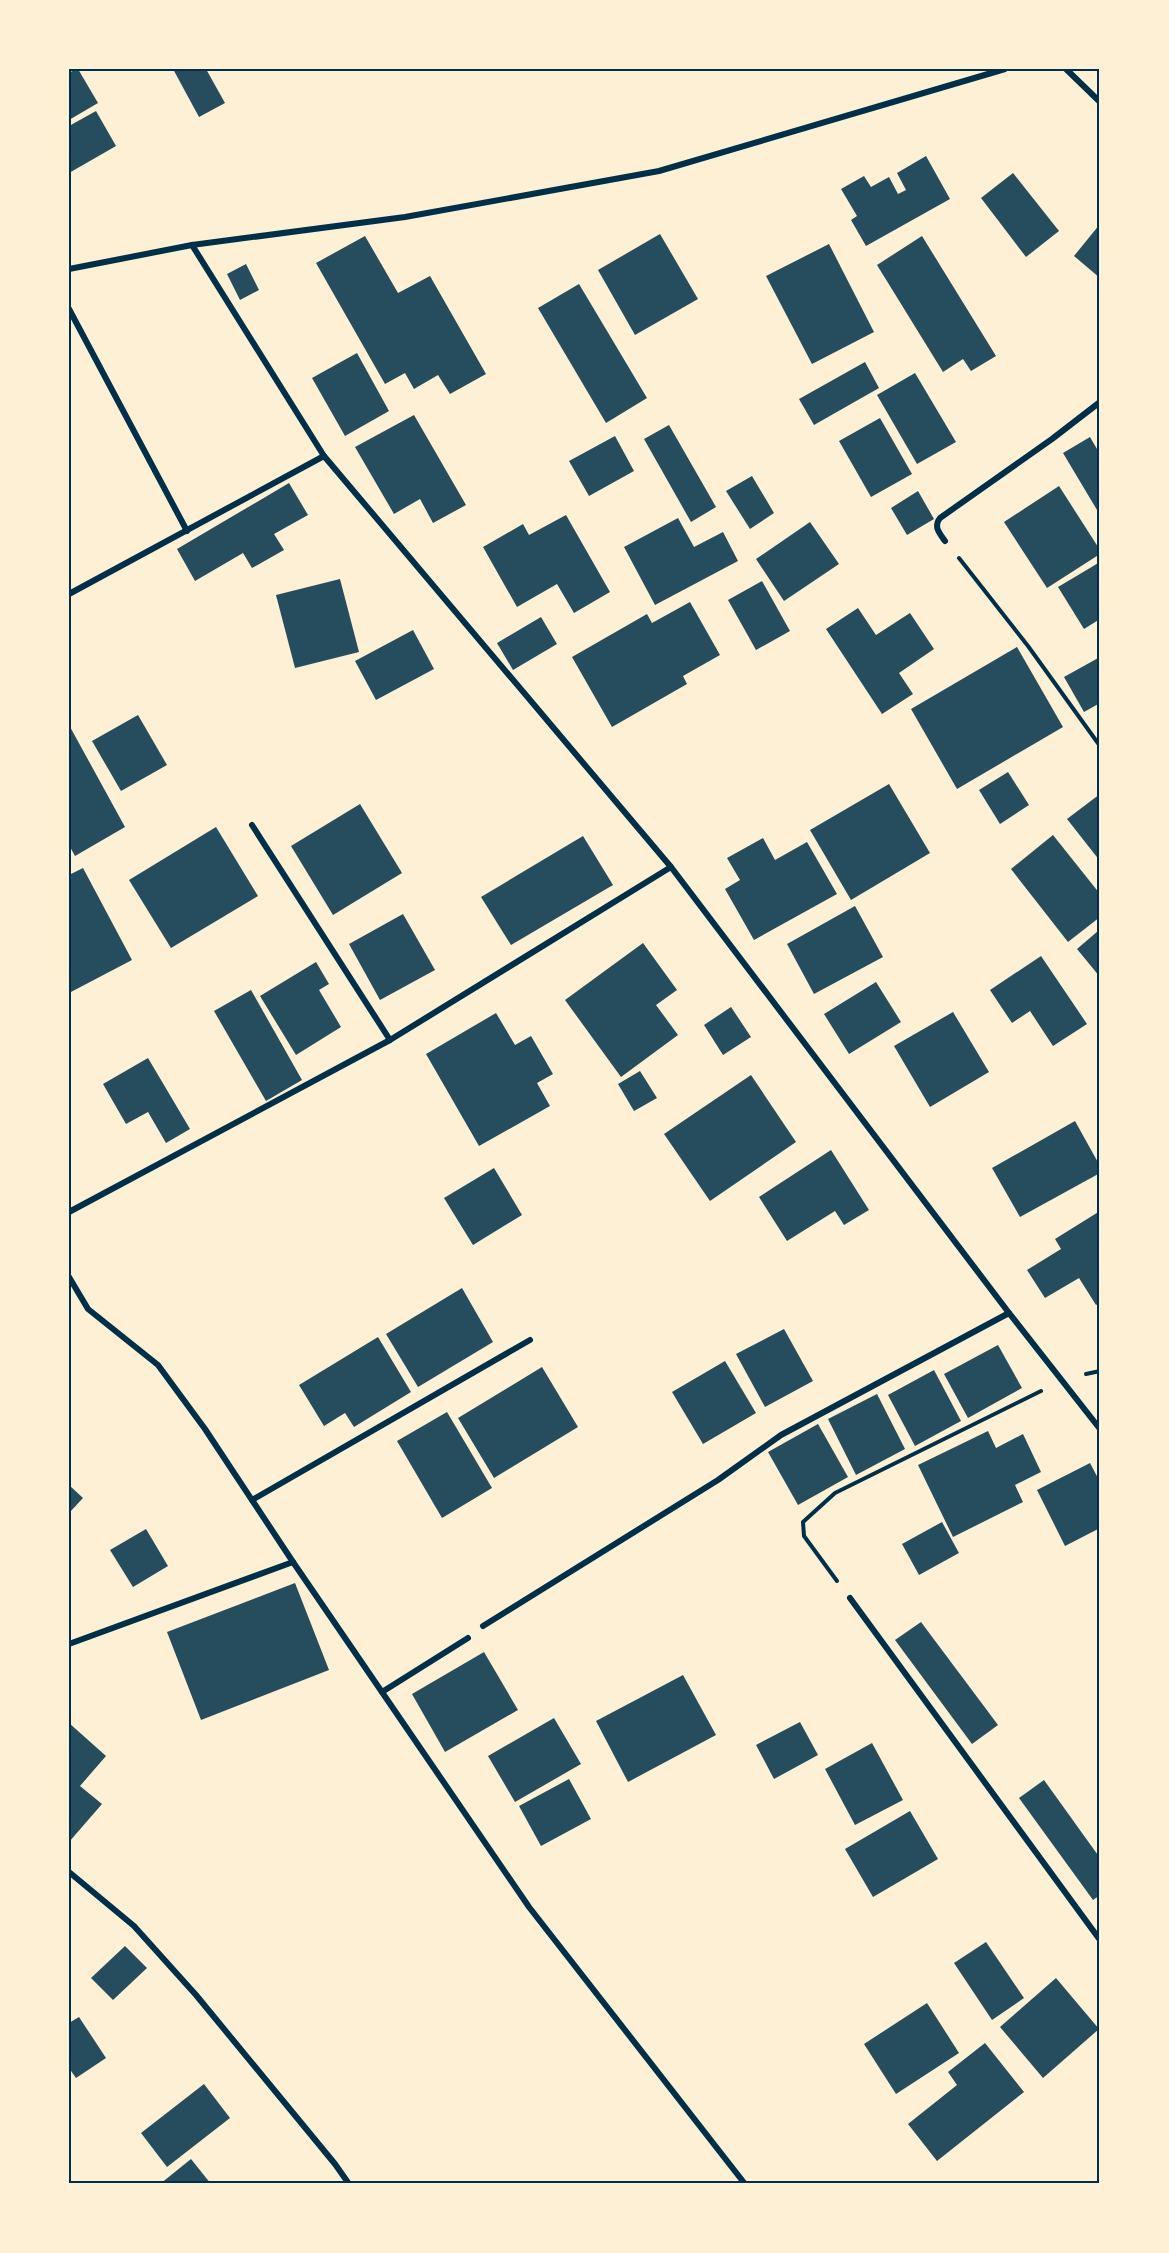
<svg xmlns="http://www.w3.org/2000/svg" width="1169" height="2253" viewBox="0 0 1169 2253" font-family="Ubuntu,sans-serif">
<style>
.building{fill:#264d5e}
.lines{fill:none;stroke-linecap:round;stroke-linejoin:round}
.path{stroke:#003049;stroke-width:4}
.minor{stroke:#003049;stroke-width:6}
.neatline{fill:none;stroke:#003049;stroke-width:2}
</style>
<rect width="100%" height="100%" fill="#fdf0d5"/>
<g class="building">
<path d="M76 69H78L98 103 69 120V73Z"/>
<path d="M173 69H206L225 103 199 117Z"/>
<path d="M96 111 116 146 69 173V126Z"/>
<path d="M926 156 950 199 866 246 851 220 857 216 841 189 864 176 871 187 889 177 898 194 906 190 897 173Z"/>
<path d="M1013 173 1059 231 1026 257 981 198Z"/>
<path d="M1100 224V278L1074 256Z"/>
<path d="M660 234 698 299 635 335 598 270Z"/>
<path d="M365 236 398 293 430 276 486 374 450 394 438 375 414 389 405 373 385 384 316 263Z"/>
<path d="M922 236 996 356 971 371 963 359 943 372 877 265Z"/>
<path d="M829 244 874 332 812 364 766 276Z"/>
<path d="M246 264 259 290 240 300 227 274Z"/>
<path d="M579 284 647 398 606 423 538 308Z"/>
<path d="M357 353 389 411 345 436 312 378Z"/>
<path d="M865 362 879 388 814 425 799 399Z"/>
<path d="M915 373 956 442 917 464 877 395Z"/>
<path d="M414 415 466 505 433 523 420 499 394 514 355 447Z"/>
<path d="M880 418 912 474 871 497 839 441Z"/>
<path d="M669 425 716 507 691 522 644 439Z"/>
<path d="M615 436 634 471 589 496 569 461Z"/>
<path d="M1090 437 1097 449 1100 448V515L1063 453Z"/>
<path d="M752 476 774 513 750 529 726 491Z"/>
<path d="M289 483 308 515 274 534 284 550 252 568 243 553 195 581 177 549Z"/>
<path d="M1059 486 1100 550V554L1047 588 1004 522Z"/>
<path d="M918 491 934 519 907 535 891 508Z"/>
<path d="M566 515 610 592 574 613 557 584 517 607 483 547 523 524 529 535Z"/>
<path d="M678 518 694 547 723 532 738 561 655 605 624 547Z"/>
<path d="M810 522 839 564 784 601 756 559Z"/>
<path d="M1100 562V619L1084 629 1058 587Z"/>
<path d="M340 579 359 652 295 668 276 595Z"/>
<path d="M762 581 790 631 756 650 728 600Z"/>
<path d="M690 602 720 655 683 676 687 684 612 727 572 657 647 614 652 623Z"/>
<path d="M858 608 876 635 910 613 934 649 899 673 913 694 882 714 826 629Z"/>
<path d="M541 617 557 644 513 670 497 643Z"/>
<path d="M413 630 434 669 376 700 355 661Z"/>
<path d="M1017 647 1063 727 957 789 911 709Z"/>
<path d="M1100 657V703L1084 712 1064 677Z"/>
<path d="M138 715 167 765 121 791 92 741Z"/>
<path d="M69 725 125 827 75 856 69 845Z"/>
<path d="M1008 772 1029 805 1000 824 979 790Z"/>
<path d="M889 784 930 853 851 900 810 830Z"/>
<path d="M1100 794V861L1067 819Z"/>
<path d="M360 804 402 873 333 915 291 846Z"/>
<path d="M216 827 258 896 171 948 129 880Z"/>
<path d="M1053 835 1100 894V917L1068 942 1011 869Z"/>
<path d="M583 836 613 885 511 945 481 897Z"/>
<path d="M763 838 775 860 807 842 837 894 754 940 725 889 740 880 727 858Z"/>
<path d="M83 868 132 960 69 993V875Z"/>
<path d="M855 906 883 957 814 994 787 944Z"/>
<path d="M403 914 435 970 380 1000 349 944Z"/>
<path d="M1098 931 1100 933V977L1077 949Z"/>
<path d="M643 943 677 990 656 1005 678 1035 621 1077 565 1000Z"/>
<path d="M1041 956 1087 1024 1053 1046 1030 1011 1012 1023 990 990Z"/>
<path d="M316 962 329 984 319 990 341 1027 296 1055 260 996Z"/>
<path d="M876 982 901 1022 849 1054 824 1014Z"/>
<path d="M251 990 302 1080 266 1101 214 1011Z"/>
<path d="M731 1007 751 1037 723 1055 704 1025Z"/>
<path d="M953 1012 989 1072 930 1107 894 1046Z"/>
<path d="M496 1013 515 1045 531 1036 553 1074 537 1083 550 1106 479 1146 426 1054Z"/>
<path d="M148 1058 190 1129 166 1143 148 1112 126 1124 103 1084Z"/>
<path d="M640 1071 657 1098 634 1111 618 1084Z"/>
<path d="M751 1075 796 1142 710 1201 664 1134Z"/>
<path d="M1075 1121 1100 1166V1173L1020 1217 992 1168Z"/>
<path d="M831 1150 869 1210 844 1225 835 1211 787 1241 759 1197Z"/>
<path d="M494 1168 522 1215 473 1245 444 1198Z"/>
<path d="M1100 1211V1303L1096 1305 1079 1278 1045 1298 1027 1270 1061 1249 1055 1239Z"/>
<path d="M462 1288 493 1342 418 1387 386 1334Z"/>
<path d="M784 1329 813 1381 765 1407 736 1354Z"/>
<path d="M378 1337 411 1392 354 1427 345 1413 324 1426 299 1385Z"/>
<path d="M998 1345 1022 1388 968 1418 944 1374Z"/>
<path d="M725 1361 756 1413 703 1444 672 1392Z"/>
<path d="M542 1367 578 1427 494 1478 458 1418Z"/>
<path d="M934 1370 961 1421 915 1446 888 1395Z"/>
<path d="M877 1394 905 1449 856 1475 828 1419Z"/>
<path d="M447 1412 492 1488 442 1518 397 1441Z"/>
<path d="M818 1424 848 1477 798 1505 768 1452Z"/>
<path d="M988 1431 996 1448 1023 1434 1041 1472 1015 1485 1023 1502 953 1537 918 1465Z"/>
<path d="M1090 1463 1100 1482V1528L1065 1546 1037 1490Z"/>
<path d="M69 1485 83 1498 69 1513Z"/>
<path d="M942 1522 959 1553 919 1575 902 1544Z"/>
<path d="M146 1529 168 1566 133 1587 110 1550Z"/>
<path d="M295 1583 329 1670 201 1720 167 1632Z"/>
<path d="M921 1622 998 1725 972 1744 895 1640Z"/>
<path d="M484 1652 518 1710 445 1752 412 1694Z"/>
<path d="M683 1675 716 1735 628 1782 596 1721Z"/>
<path d="M554 1718 581 1764 515 1802 488 1756Z"/>
<path d="M800 1722 818 1755 774 1779 756 1745Z"/>
<path d="M69 1723 106 1756 80 1786 102 1804 69 1842Z"/>
<path d="M872 1743 903 1800 855 1825 825 1769Z"/>
<path d="M569 1779 591 1819 541 1846 519 1806Z"/>
<path d="M1044 1780 1100 1858V1895L1093 1900 1019 1798Z"/>
<path d="M910 1811 938 1859 873 1897 845 1849Z"/>
<path d="M986 1942 1024 1998 992 2020 954 1963Z"/>
<path d="M125 1946 147 1968 113 2000 91 1978Z"/>
<path d="M1056 1978 1099 2029 1043 2078 1000 2027Z"/>
<path d="M927 2003 959 2053 896 2094 864 2044Z"/>
<path d="M79 2017 106 2058 76 2078 69 2068V2023Z"/>
<path d="M985 2043 1024 2092 937 2161 908 2124 957 2085 948 2072Z"/>
<path d="M204 2084 230 2118 167 2167 141 2133Z"/>
<path d="M191 2159 211 2184H160Z"/>
</g>
<g class="lines">
<g class="path">
<path d="M959 558 1028 646 1100 746"/>
<path d="M1086 1374 1100 1371"/>
<path d="M837 1581 804 1536 803 1522 835 1493 1041 1391"/>
</g>
<g class="minor">
<path d="M1066 69 1100 102"/>
<path d="M192 245 324 456 671 867 1009 1313 1100 1429"/>
<path d="M69 269 192 245 405 217 659 171 1005 69"/>
<path d="M69 309 187 531"/>
<path d="M945 541C940 534 933 527 940 518L1052 439 1100 402"/>
<path d="M69 594 324 456"/>
<path d="M252 825 390 1040"/>
<path d="M69 1212 390 1040 671 867"/>
<path d="M69 1277 88 1309 158 1365 205 1429 293 1562 69 1644"/>
<path d="M252 1500 530 1340"/>
<path d="M293 1562 529 1907 745 2184"/>
<path d="M850 1598 1100 1940"/>
<path d="M483 1626 718 1480 781 1435 1009 1313"/>
<path d="M382 1692 468 1638"/>
<path d="M69 1872 134 1926 196 1995 335 2164 349 2184"/>
</g>
</g>
<rect width="1169" height="2253" fill="none" stroke="#fdf0d5" stroke-width="141"/>
<rect x="70" y="70" width="1028" height="2112" class="neatline"/>
</svg>
